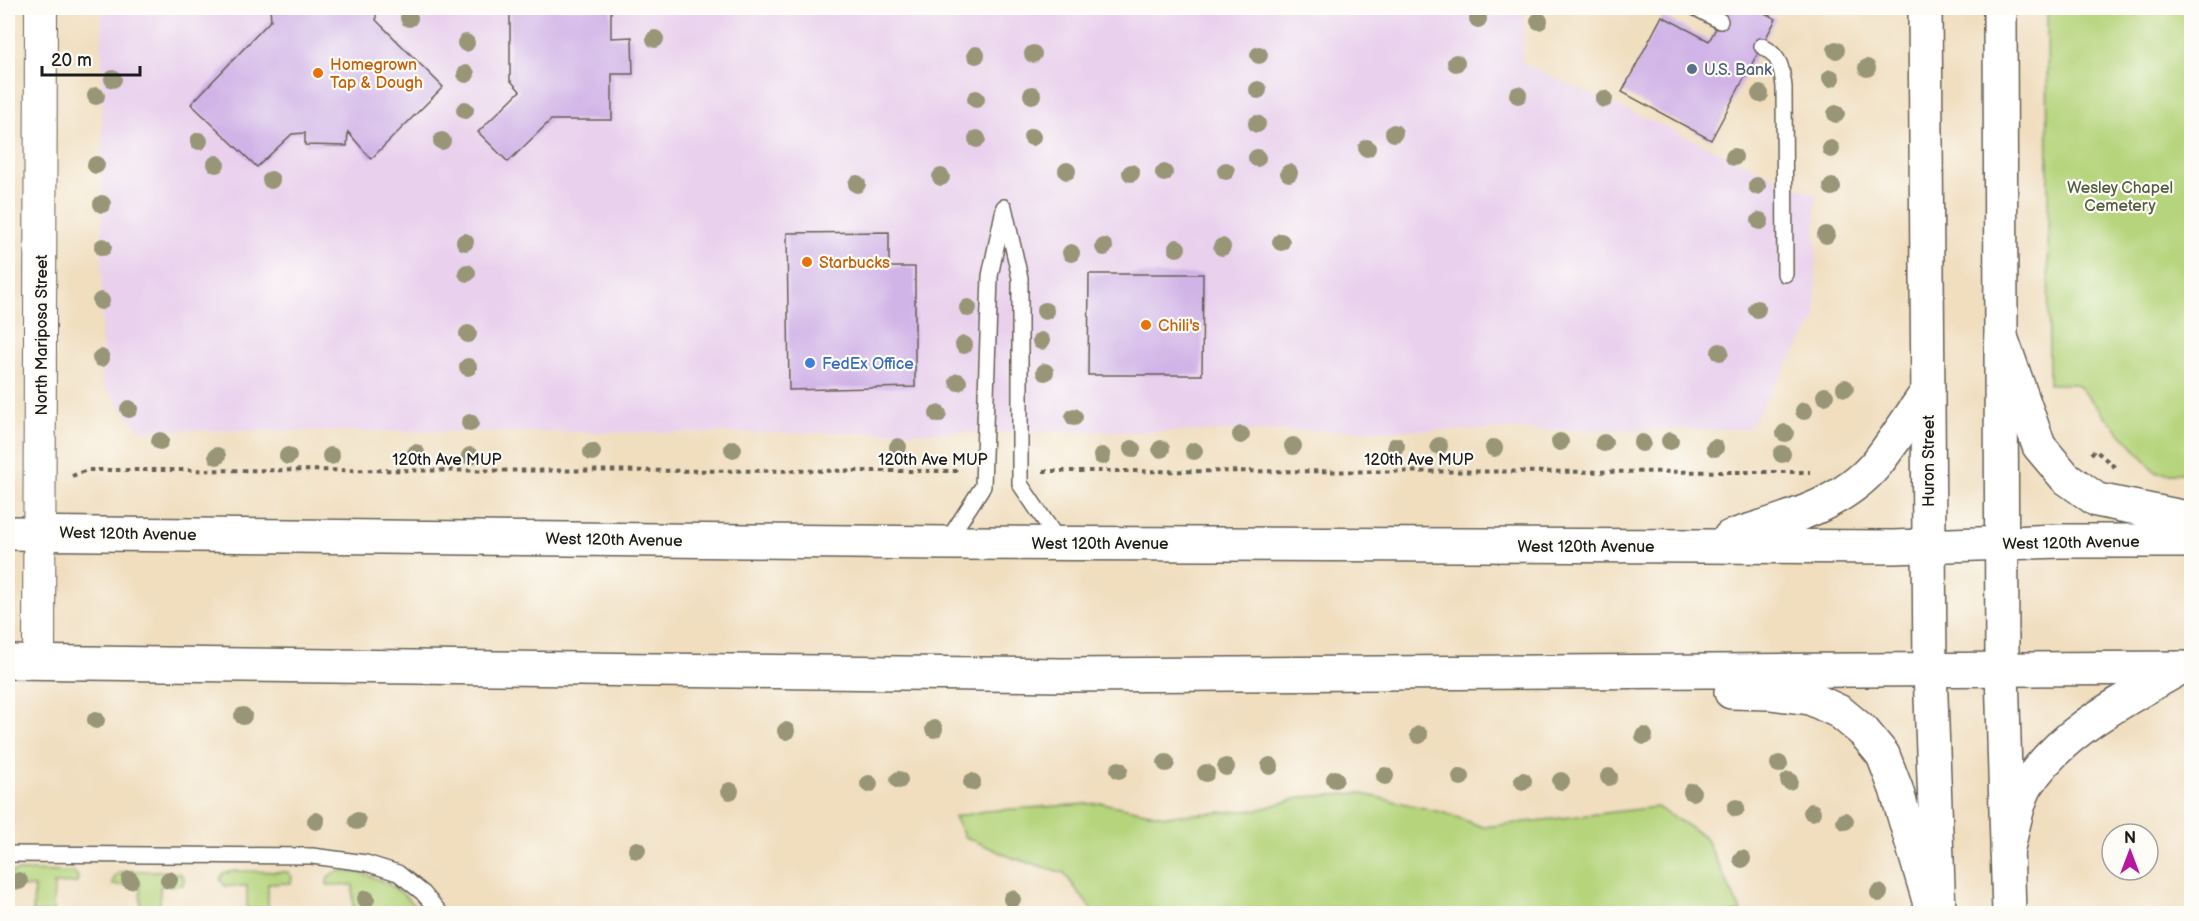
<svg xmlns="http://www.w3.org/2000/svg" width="2199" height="921" viewBox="0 0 2199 921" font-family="'Balsamiq Sans',sans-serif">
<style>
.built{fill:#e9d1ed}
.green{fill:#b5d47c;stroke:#68784c;stroke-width:1.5}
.building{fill:#d0b3e7}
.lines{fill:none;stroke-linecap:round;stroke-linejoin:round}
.lane-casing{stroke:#666055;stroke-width:18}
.street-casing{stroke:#666055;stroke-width:34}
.secondary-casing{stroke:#666055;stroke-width:36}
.primary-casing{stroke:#666055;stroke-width:36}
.path{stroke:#666055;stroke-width:4;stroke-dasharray:4.5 4.5;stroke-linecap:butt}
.lane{stroke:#fff;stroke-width:15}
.street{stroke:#fff;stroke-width:32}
.secondary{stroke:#fff;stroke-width:33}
.primary{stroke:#fff;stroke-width:33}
.tree{fill:#999678}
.service-dot{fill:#5c6f8a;stroke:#fdfcf7;stroke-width:2}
.food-dot{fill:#e8710a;stroke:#fdfcf7;stroke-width:2}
.shop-dot{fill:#3f7fe0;stroke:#fdfcf7;stroke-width:2}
.labels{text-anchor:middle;stroke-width:4.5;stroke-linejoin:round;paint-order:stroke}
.food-label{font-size:16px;fill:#c56008;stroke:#fdfcf7;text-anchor:start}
.service-label{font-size:16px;fill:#4e5e75;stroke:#fdfcf7;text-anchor:start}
.park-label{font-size:16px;fill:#525c3e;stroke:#fdfcf7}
.street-label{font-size:16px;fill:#1c1c1c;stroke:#fdfcf7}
.shop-label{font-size:16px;fill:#366cbe;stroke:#fdfcf7;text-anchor:start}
</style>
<rect width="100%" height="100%" fill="#fdfcf7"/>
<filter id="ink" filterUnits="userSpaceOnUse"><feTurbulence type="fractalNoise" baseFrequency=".0167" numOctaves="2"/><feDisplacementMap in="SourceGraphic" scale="12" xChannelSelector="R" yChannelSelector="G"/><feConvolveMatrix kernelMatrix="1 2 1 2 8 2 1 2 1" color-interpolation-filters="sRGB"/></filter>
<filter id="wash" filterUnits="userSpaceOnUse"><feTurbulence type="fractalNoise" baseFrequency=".008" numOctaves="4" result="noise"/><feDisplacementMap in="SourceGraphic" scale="24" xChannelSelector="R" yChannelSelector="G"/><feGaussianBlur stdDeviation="1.35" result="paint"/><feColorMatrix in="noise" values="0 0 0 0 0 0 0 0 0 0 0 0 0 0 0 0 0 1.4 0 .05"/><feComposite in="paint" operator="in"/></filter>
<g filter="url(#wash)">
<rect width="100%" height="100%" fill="#f0debf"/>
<path class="built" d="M102 8H1525L1522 63 1816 195V319L1748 429 772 433 140 430 102 384Z"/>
<g class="green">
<path d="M2047 8H2191V473H2157L2076 384H2049Z"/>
<path d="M1359 793 1445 813 1483 827 1657 807 1704 836 1742 913H1094L1064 873 1013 858 965 837 954 817 985 811 1102 803 1165 816 1257 810 1303 797Z"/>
<path d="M18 871 74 872 78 877 77 883 54 884 53 913H33L34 887H12L9 884 11 872Z"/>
<path d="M125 871H162L181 874 184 879 183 885 160 886V913H141L140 884 113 885C113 875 117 873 125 871Z"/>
<path d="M235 871 288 872 292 877 291 883 268 884V913H247V886H225L220 879 224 873Z"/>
<path d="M339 871C370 871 403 888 421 913H353V885H327C327 876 330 874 339 871Z"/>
</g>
<g id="blocks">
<g class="building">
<path d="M270 8H376V20L443 87 371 159 348 132 347 146 305 145V133L292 134 257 167 191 104 271 20Z"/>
<path d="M510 8H611V38L632 37 633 74H612V120H551L508 162 478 132 520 91 510 80Z"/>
<path d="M1727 8H1755L1776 19 1711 140 1622 92 1662 16 1709 41Z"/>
<path d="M889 232V267H915V387L789 390 787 233Z"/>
<path d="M1089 274H1203L1202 375H1088Z"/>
</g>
</g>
</g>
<g filter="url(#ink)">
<use href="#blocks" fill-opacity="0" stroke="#666055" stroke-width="1.5"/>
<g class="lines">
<g class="lane-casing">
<g id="lane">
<path d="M1696 8 1720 21"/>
<path d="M1762 46C1780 56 1782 68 1784 87L1785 274"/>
<path d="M1004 207 1020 278V484L1060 543"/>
<path d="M946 543 983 486 990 276 1003 213"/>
<path d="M8 854 312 856 366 863 398 873 423 893 441 914"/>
</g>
</g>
<g class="street-casing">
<path id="street" d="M39 662 41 8"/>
</g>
<g class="secondary-casing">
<g id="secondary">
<path d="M1925 8 1930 670 1939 914"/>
<path d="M2000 8 2002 669 2009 914"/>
</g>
</g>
<g class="primary-casing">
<g id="primary">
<path d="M2001 337 2039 446 2065 477 2097 500 2192 519"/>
<path d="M8 533 946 543 1703 546 1893 547 2060 541H2192"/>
<path d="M1730 537C1782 520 1841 507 1877 463 1895 440 1911 415 1928 391"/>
<path d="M8 662 1062 675 2192 668"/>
<path d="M1731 692 1770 693 1810 698 1840 712 1864 732 1883 755 1896 789 1933 914"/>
<path d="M2007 852C2012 833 2017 801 2027 785 2062 730 2126 700 2180 668"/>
</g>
</g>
<g class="path">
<path d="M2091 454 2095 450 2117 469"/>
<path d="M1043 471 1810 472"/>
<path d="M72 476 87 470 961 471"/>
</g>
<use href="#lane" class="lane"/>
<use href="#street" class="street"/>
<use href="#secondary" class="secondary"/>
<use href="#primary" class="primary"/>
</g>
<g class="tree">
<circle cx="409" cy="18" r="9"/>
<circle cx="1478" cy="19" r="9"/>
<circle cx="1539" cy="21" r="9"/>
<circle cx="655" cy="39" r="9"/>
<circle cx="466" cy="43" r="9"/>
<circle cx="1836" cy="50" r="9"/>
<circle cx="1033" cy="54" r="9"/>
<circle cx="976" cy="55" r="9"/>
<circle cx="1259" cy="55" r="9"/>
<circle cx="1456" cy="63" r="9"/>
<circle cx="1867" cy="68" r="9"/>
<circle cx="466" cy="74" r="9"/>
<circle cx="1831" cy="78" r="9"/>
<circle cx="113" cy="79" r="9"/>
<circle cx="1258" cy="90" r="9"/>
<circle cx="1760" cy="94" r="9"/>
<circle cx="1032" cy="95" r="9"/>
<circle cx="1518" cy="95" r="9"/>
<circle cx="96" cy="96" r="9"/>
<circle cx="976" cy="99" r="9"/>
<circle cx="1604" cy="99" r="9"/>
<circle cx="465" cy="110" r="9"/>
<circle cx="1836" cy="114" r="9"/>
<circle cx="1257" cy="124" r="9"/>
<circle cx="1394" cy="133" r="9"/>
<circle cx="1032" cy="137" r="9"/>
<circle cx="977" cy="139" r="9"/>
<circle cx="199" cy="141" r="9"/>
<circle cx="442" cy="141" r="9"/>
<circle cx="1367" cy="148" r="9"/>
<circle cx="1831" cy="149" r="9"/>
<circle cx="1734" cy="157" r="9"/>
<circle cx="1257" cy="158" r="9"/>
<circle cx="216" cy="164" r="9"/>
<circle cx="96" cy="165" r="9"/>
<circle cx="1067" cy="171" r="9"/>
<circle cx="1226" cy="171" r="9"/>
<circle cx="1131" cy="173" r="9"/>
<circle cx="1164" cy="173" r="9"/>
<circle cx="1289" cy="173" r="9"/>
<circle cx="941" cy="177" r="9"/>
<circle cx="271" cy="180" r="9"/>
<circle cx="857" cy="184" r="9"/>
<circle cx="1757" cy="186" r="9"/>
<circle cx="1832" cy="187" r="9"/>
<circle cx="102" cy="204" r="9"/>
<circle cx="1760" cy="221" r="9"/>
<circle cx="1826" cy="235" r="9"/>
<circle cx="465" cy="242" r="9"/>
<circle cx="1281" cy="242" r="9"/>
<circle cx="103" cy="247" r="9"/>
<circle cx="1104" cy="247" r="9"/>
<circle cx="1222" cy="247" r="9"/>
<circle cx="1177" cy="248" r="9"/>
<circle cx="1071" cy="253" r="9"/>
<circle cx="467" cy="273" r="9"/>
<circle cx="101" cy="301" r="9"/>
<circle cx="968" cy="308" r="9"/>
<circle cx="1757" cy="309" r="9"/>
<circle cx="1045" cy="311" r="9"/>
<circle cx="468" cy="334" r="9"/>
<circle cx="1041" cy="341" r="9"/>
<circle cx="964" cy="345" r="9"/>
<circle cx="1720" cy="352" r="9"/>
<circle cx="101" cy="358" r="9"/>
<circle cx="468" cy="367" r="9"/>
<circle cx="1045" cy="372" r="9"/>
<circle cx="958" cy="382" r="9"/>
<circle cx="1845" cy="388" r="9"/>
<circle cx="1825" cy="396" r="9"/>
<circle cx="129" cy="409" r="9"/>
<circle cx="1804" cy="411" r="9"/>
<circle cx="938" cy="414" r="9"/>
<circle cx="1074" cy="417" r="9"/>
<circle cx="470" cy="423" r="9"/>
<circle cx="1785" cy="433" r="9"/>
<circle cx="1241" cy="435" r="9"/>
<circle cx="160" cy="441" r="9"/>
<circle cx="1670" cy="441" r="9"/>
<circle cx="1560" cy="442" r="9"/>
<circle cx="1604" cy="443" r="9"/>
<circle cx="1642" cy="443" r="9"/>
<circle cx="1293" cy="446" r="9"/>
<circle cx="1396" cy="446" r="9"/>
<circle cx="1439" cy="446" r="9"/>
<circle cx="898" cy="447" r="9"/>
<circle cx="1494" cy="448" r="9"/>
<circle cx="1715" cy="448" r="9"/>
<circle cx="733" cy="449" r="9"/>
<circle cx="1132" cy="449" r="9"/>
<circle cx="1161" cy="449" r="9"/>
<circle cx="1194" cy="451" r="9"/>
<circle cx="592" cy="452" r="9"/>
<circle cx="416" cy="453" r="9"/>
<circle cx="1782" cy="454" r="9"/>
<circle cx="217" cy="456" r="9"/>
<circle cx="288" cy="456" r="9"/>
<circle cx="331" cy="456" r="9"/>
<circle cx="470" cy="456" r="9"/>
<circle cx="1102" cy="456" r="9"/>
<circle cx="243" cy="716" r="9"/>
<circle cx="96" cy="720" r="9"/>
<circle cx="934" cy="729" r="9"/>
<circle cx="786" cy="731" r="9"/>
<circle cx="1419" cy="735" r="9"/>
<circle cx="1644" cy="736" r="9"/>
<circle cx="1166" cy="763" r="9"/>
<circle cx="1779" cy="764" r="9"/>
<circle cx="1270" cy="766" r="9"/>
<circle cx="1226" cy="767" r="9"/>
<circle cx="1119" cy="770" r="9"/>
<circle cx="1206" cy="773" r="9"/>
<circle cx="1385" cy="776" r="9"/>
<circle cx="1461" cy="777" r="9"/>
<circle cx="1609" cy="777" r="9"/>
<circle cx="1335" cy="779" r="9"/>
<circle cx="899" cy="780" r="9"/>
<circle cx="1523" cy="781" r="9"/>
<circle cx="1561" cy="781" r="9"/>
<circle cx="1789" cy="781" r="9"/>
<circle cx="972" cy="782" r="9"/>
<circle cx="869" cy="784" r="9"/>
<circle cx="730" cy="791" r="9"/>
<circle cx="1692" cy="792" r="9"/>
<circle cx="1736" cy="808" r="9"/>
<circle cx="1812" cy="812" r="9"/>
<circle cx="316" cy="821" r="9"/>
<circle cx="357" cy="821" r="9"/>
<circle cx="1845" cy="821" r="9"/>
<circle cx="637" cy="850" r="9"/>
<circle cx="1742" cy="859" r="9"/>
<circle cx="130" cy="880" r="9"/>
<circle cx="169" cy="880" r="9"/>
<circle cx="19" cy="881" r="9"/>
<circle cx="1879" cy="893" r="9"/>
<circle cx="366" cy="899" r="9"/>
<circle cx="1012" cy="899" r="9"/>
</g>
</g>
<circle class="service-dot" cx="1692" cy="69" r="6"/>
<g class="food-dot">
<circle cx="318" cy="73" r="6"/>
<circle cx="807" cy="262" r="6"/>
<circle cx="1146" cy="325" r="6"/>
</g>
<circle class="shop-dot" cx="810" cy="363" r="6"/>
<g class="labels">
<g class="food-label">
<text x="330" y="70">Homegrown<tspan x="330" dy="18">Tap &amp; Dough</tspan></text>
<text x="819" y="268">Starbucks</text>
<text x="1158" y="331">Chili's</text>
</g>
<g class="service-label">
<text x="1704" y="75">U.S. Bank</text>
</g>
<g class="park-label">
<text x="2120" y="193">Wesley Chapel<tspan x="2120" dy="18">Cemetery</tspan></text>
</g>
<g class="street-label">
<text transform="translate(41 335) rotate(-90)" y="6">North Mariposa Street</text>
<text x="447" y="465">120th Ave MUP</text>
<text x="933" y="465">120th Ave MUP</text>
<text x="1419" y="465">120th Ave MUP</text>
<text transform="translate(1928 461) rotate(-90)" y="6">Huron Street</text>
<text transform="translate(128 533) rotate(1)" y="6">West 120th Avenue</text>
<text transform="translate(614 539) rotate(1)" y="6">West 120th Avenue</text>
<text transform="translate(2071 542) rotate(-1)" y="6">West 120th Avenue</text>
<text x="1100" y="549">West 120th Avenue</text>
<text x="1586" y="552">West 120th Avenue</text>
</g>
<g class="shop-label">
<text x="822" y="369">FedEx Office</text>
</g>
</g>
<rect width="2199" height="921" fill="none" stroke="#fdfcf7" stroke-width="30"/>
<g transform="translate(2130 852)"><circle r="28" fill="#fdfcf7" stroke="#a3a29f" stroke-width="1.5"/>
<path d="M0-4.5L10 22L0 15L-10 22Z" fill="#b5179e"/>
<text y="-9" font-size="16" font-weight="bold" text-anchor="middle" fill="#1c1c1c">N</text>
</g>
<path d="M42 66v9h98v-9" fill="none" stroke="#1c1c1c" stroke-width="3"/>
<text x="51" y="66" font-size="18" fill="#1c1c1c" stroke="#fdfcf7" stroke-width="4.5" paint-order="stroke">20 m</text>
</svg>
